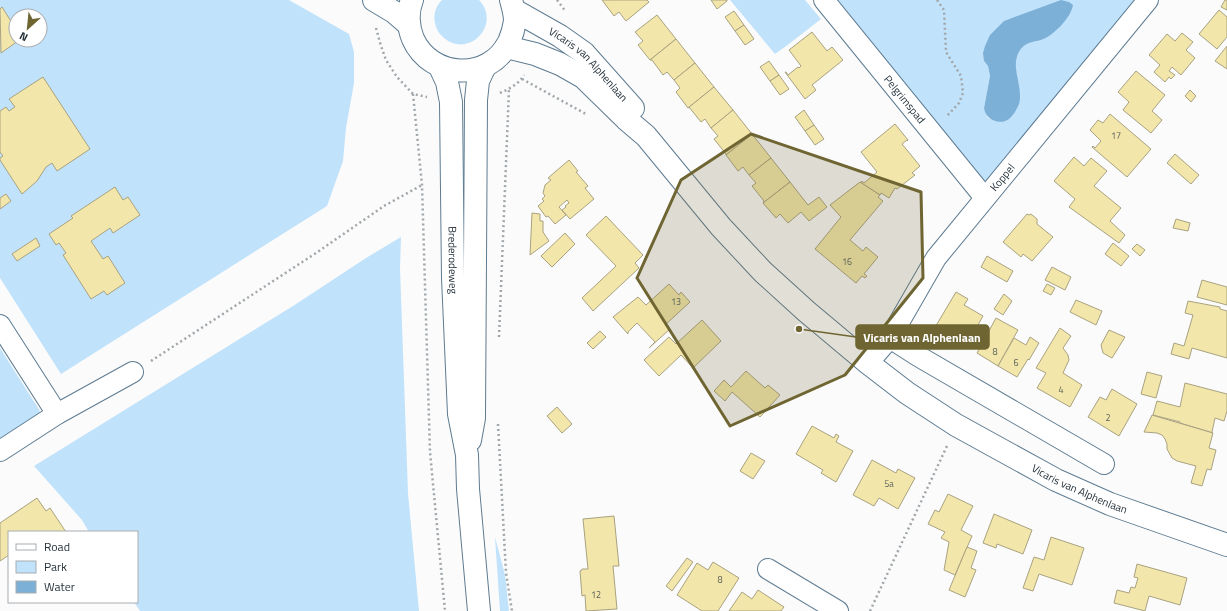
<svg xmlns="http://www.w3.org/2000/svg" width="1227" height="611" viewBox="0 0 1227 611" font-family="'Titillium Web',sans-serif">
<style>
.green{fill:#c1e2fb;fill-rule:evenodd}
.water{fill:#7db0d6}
.building{fill:#f2e6ab;stroke:#a9a280}
.lines{fill:none;stroke-linecap:round;stroke-linejoin:round}
.minor-casing{stroke:#5d7b91;stroke-width:22}
.tertiary-casing{stroke:#5d7b91;stroke-width:24}
.secondary-casing{stroke:#5d7b91;stroke-width:24}
.path{stroke:#a0a6aa;stroke-width:2.5;stroke-dasharray:2 3;stroke-linecap:butt}
.minor{stroke:#fff;stroke-width:20}
.tertiary{stroke:#fff;stroke-width:22}
.secondary{stroke:#fff;stroke-width:22}
.marked{fill:#6f6532;fill-opacity:0.2;stroke:#6f6532;stroke-width:3;stroke-linejoin:round}
.labels{text-anchor:middle;stroke-width:3;stroke-linejoin:round;paint-order:stroke}
.number-label{font-size:9px;fill:#596058}
.street-label{font-size:11px;fill:#26333c;stroke:#fff}
.leader{fill:none;stroke:#6f6532;stroke-width:1.5}
.callout-dot{fill:#6f6532;stroke:#fff;stroke-width:1.5}
.callout{fill:#6f6532;stroke:#6f6532;stroke-width:1.5}
.callout-label{font-size:12px;text-anchor:middle;font-weight:bold;fill:#fff}
</style>
<rect width="100%" height="100%" fill="#fbfbfb"/>
<g class="green">
<path d="M0 0H289L349 34 354 52V83L346 128 343 161 327 206 61 374 0 278ZM16 16H40V40H16Z"/>
<path d="M442 0H479C502 24 469 59 444 38 439 34 436 29 435 23 433 14 436 6 442 0Z"/>
<path d="M730 0H805L821 19 789 44 775 54Z"/>
<path d="M832 0H1136L1079 71 982 186ZM1068 17C1060 24 1051 34 1042 39 1036 42 1030 41 1024 45 1010 56 1017 80 1020 95L996 121 988 118 984 108 990 76 988 66 984 61Z"/>
<path d="M401 237 400 268 408 493 419 611H140L134 602H137V532H89L82 520 34 466 293 306 366 258Z"/>
<path d="M0 348 40 411 34 421 0 444Z"/>
<path d="M495 537 505 575 509 611H500Z"/>
</g>
<path class="water" d="M1061 0 1069 2 1073 5C1071 18 1053 36 1041 40 1033 42 1026 42 1020 50 1009 67 1024 86 1019 104 1017 109 1013 116 1009 119 999 126 985 119 984 108L990 76 988 66 984 61 983 53 985 46 990 35 1004 21Z"/>
<g class="building">
<path d="M602 0H647L649 2 626 21 619 12 614 16Z"/>
<path d="M711 0H727V1L717 9Z"/>
<path d="M1225 0H1227V10L1221 7Z"/>
<path d="M2 7 14 26 10 28 16 37V40L18 41 1 53 0 9Z"/>
<path d="M1219 10 1227 17V37L1217 49 1199 34Z"/>
<path d="M734 11 744 25 735 31 725 17Z"/>
<path d="M657 15 676 39 650 60 638 45 643 41 635 32Z"/>
<path d="M744 25 754 39 745 45 735 31Z"/>
<path d="M812 32 827 51 832 47 843 60 812 85 816 90 805 99 785 72H786L788 75 798 67 799 68 801 66 789 50Z"/>
<path d="M1182 33 1193 42 1186 50 1195 58 1181 75 1172 67 1169 71 1175 75 1171 79 1169 77 1165 82 1154 72 1160 65 1149 55 1167 34 1175 41Z"/>
<path d="M676 39 695 63 674 80 667 72 663 75 652 60H650Z"/>
<path d="M1227 46V69L1215 61Z"/>
<path d="M769 61 779 75 770 81 760 67Z"/>
<path d="M695 63 714 87 688 108 676 92 680 88 674 80Z"/>
<path d="M1136 71 1165 95 1152 111 1162 120 1151 133 1123 110 1129 102 1118 92Z"/>
<path d="M779 75 789 89 780 95 770 81Z"/>
<path d="M43 77 90 149 57 171 52 163 46 167 37 181 22 194 0 160V158L3 156 0 152V111L6 107 9 111 15 107 9 99Z"/>
<path d="M714 87 733 110 711 128 705 119 701 122 689 107 688 108Z"/>
<path d="M1190 90 1196 96 1191 102 1185 96Z"/>
<path d="M733 110 752 134 726 155V154L714 139 718 136 711 128Z"/>
<path d="M804 110 814 125 805 131 795 117Z"/>
<path d="M1110 114 1151 149 1127 177 1092 147 1093 146 1095 148 1101 141 1090 130 1098 120 1103 123Z"/>
<path d="M895 124 908 140 907 141V140L902 144 920 166 912 173 915 175 897 189 895 188 889 198 881 193 880 195 861 183 862 181 864 183 877 172 861 152Z"/>
<path d="M814 125 824 139 815 145 805 131Z"/>
<path d="M752 134 771 158 749 175 743 167 738 171 726 155Z"/>
<path d="M1175 154 1199 175 1191 184 1167 163Z"/>
<path d="M1074 157 1084 166 1091 158 1107 171 1094 186 1121 208 1110 221 1125 235 1119 243 1069 207 1075 199 1054 181Z"/>
<path d="M771 158 790 182 763 203 764 201 752 186 756 183 749 175Z"/>
<path d="M569 160 578 171 576 172 588 186 585 188 594 199 570 219 562 210 566 207 565 206 569 203 567 200 559 207 566 215 555 224 548 216 546 217 538 206 544 201 542 199 545 196 543 193 545 185 551 180 548 178Z"/>
<path d="M790 182 808 205 819 197 827 207 809 221 801 212 788 223 780 214 776 218 763 203Z"/>
<path d="M860 182 880 195 878 197 883 201 850 240 863 251 866 247 878 257 864 274 867 276 865 278 862 276 856 283 815 249 841 217 830 205Z"/>
<path d="M115 187 123 200 128 197 140 215 113 233 110 228 91 241 103 259 108 256 125 283 107 295 104 291 91 299 63 255 66 253 59 243 56 245 49 234 73 218 71 216Z"/>
<path d="M6 194 11 201 0 209V198Z"/>
<path d="M532 213 540 214V221H543V232L549 241 530 255Z"/>
<path d="M1027 214 1029 215 1031 214 1037 219V224L1053 237 1032 261 1023 254 1021 257 1003 242Z"/>
<path d="M606 216 643 255 635 263 639 268 593 311 582 298 616 266 586 235Z"/>
<path d="M1176 219 1190 223 1188 231 1173 228Z"/>
<path d="M565 233 575 244 552 267 541 256Z"/>
<path d="M36 238 40 246 17 261 12 254Z"/>
<path d="M1113 243 1129 256 1121 266 1105 254Z"/>
<path d="M1137 244 1145 250 1140 256 1132 249Z"/>
<path d="M987 256 1013 271 1007 282 981 267Z"/>
<path d="M1052 267 1071 277 1065 290 1045 280Z"/>
<path d="M1202 280 1227 287V305L1197 297Z"/>
<path d="M669 284 679 295 681 292 690 302 665 325 670 329 649 348 655 342 637 323 628 332V334L613 317 638 297 646 305Z"/>
<path d="M1047 284 1055 288 1051 295 1043 291Z"/>
<path d="M956 292 968 299 964 305 983 316 975 330 967 325 957 342 934 329Z"/>
<path d="M1004 294 1012 301 1003 315 994 309Z"/>
<path d="M1076 300 1102 311 1096 325 1070 312Z"/>
<path d="M1188 301 1220 307V309L1227 311V358L1192 348 1189 359 1171 354 1174 343 1184 346 1193 315 1185 313Z"/>
<path d="M996 318 1018 330 998 366 977 353Z"/>
<path d="M702 320 721 341 693 368 681 355 659 376 644 360 669 337 676 344Z"/>
<path d="M1060 328 1071 336 1063 348 1068 355 1069 360 1063 373 1082 385 1070 407 1037 388 1046 373 1036 368Z"/>
<path d="M1109 330 1125 337 1112 358 1103 353 1101 345Z"/>
<path d="M600 331 606 337 593 349 587 343Z"/>
<path d="M1030 337 1039 343 1029 360 1028 359 1017 377 998 366 1014 338 1026 345Z"/>
<path d="M746 371 765 388 768 385 780 395 760 417 732 392 725 401 714 391 724 380 731 387Z"/>
<path d="M1147 372 1162 376 1156 398 1141 394Z"/>
<path d="M1185 383 1227 394V411L1224 421 1215 418 1212 432 1213 433 1180 423V422L1153 415 1157 401 1180 407Z"/>
<path d="M1112 389 1137 404 1119 436 1088 417 1100 397 1106 400Z"/>
<path d="M557 407 572 424 562 433 547 416Z"/>
<path d="M1152 415 1213 433 1209 448 1216 450 1211 470 1207 469 1202 486 1191 483 1196 466 1177 461 1172 458 1167 449V444L1165 439 1162 435 1157 433 1144 432Z"/>
<path d="M812 426 834 438 836 434 839 436 836 442 853 451 836 482 821 473 823 470 796 454Z"/>
<path d="M751 453 765 461 753 479 740 471Z"/>
<path d="M872 460 896 473 898 469 915 478 898 509 879 498 874 506 853 495Z"/>
<path d="M948 494 973 506 961 530 972 536 955 575 944 570 949 542 941 538 945 532 928 524 935 510 939 512Z"/>
<path d="M37 498 46 511 50 508 66 532H9V555L0 561V523Z"/>
<path d="M994 514 1032 530 1023 554 997 544 996 548 983 543Z"/>
<path d="M614 516 619 566H613L617 609 586 611 585 595 582 596 580 571 582 570V569H588L583 519Z"/>
<path d="M1051 537 1084 548 1072 585 1039 574 1033 591 1023 588 1034 557 1044 560Z"/>
<path d="M967 547 977 551 971 568 976 570 965 597 949 590Z"/>
<path d="M687 558 693 562 672 591 666 586Z"/>
<path d="M713 562 739 578 718 611H702L677 595 697 563 708 570Z"/>
<path d="M1137 564 1187 578 1180 605 1149 596 1145 611 1114 603 1117 590 1129 593 1131 587 1135 588 1138 578 1134 577Z"/>
<path d="M758 590 784 607 781 611H729L742 592 752 599Z"/>
</g>
<g class="lines">
<g class="minor-casing">
<g id="minor">
<path id="s1" d="M824 0 985 198"/>
<path d="M0 325 57 414"/>
<path d="M890 338 918 356 1104 464"/>
<path id="s2" d="M868 363 890 338 936 258 1148 0"/>
<path d="M0 451 57 414 133 372"/>
<path d="M768 569 838 611"/>
</g>
</g>
<g class="tertiary-casing">
<g id="tertiary">
<path id="s3" d="M514 10 560 36 584 53 633 108"/>
<path id="s4" d="M506 47 535 54 560 64 583 77 626 119 646 136 721 227 763 272 806 311 868 363 907 393 956 425 1056 480 1110 504 1227 545"/>
</g>
</g>
<g class="secondary-casing">
<g id="secondary">
<path d="M374 0 394 12 409 25"/>
<path d="M412 0C407 12 408 27 413 39 431 79 489 82 509 42 512 35 514 28 515 21 515 14 513 7 511 0"/>
<path id="s5" d="M440 67 447 82 451 102 453 278 459 414 467 455 468 489 479 611"/>
<path d="M470 440 474 418 476 100 478 81 485 66"/>
</g>
</g>
<g class="path">
<path d="M557 0 566 12"/>
<path d="M937 0 944 10 946 52 961 76 963 93 959 103 946 117"/>
<path d="M376 28 381 46 386 60 397 77 413 94 427 97"/>
<path d="M522 79 586 114"/>
<path d="M500 93C509 89 519 84 524 75"/>
<path d="M413 94 422 185 430 452 445 611"/>
<path d="M499 337 509 89"/>
<path d="M151 361 316 253 384 206 422 185"/>
<path d="M498 424 506 573 512 611"/>
<path d="M870 611 947 446"/>
</g>
<use href="#minor" class="minor"/>
<use href="#tertiary" class="tertiary"/>
<use href="#secondary" class="secondary"/>
</g>
<path class="marked" d="M751 134 921 192 923 278 845 375 730 426 637 278 681 180Z"/>
<g class="labels">
<g class="number-label">
<text x="1116" y="139">17</text>
<text x="847" y="265">16</text>
<text x="676" y="305">13</text>
<text x="995" y="355">8</text>
<text x="1016" y="366">6</text>
<text x="1061" y="393">4</text>
<text x="1108" y="421">2</text>
<text x="889" y="487">5a</text>
<text x="720" y="583">8</text>
<text x="596" y="598">12</text>
</g>
<g class="street-label">
<text dy="4" stroke="none"><textPath href="#s3" startOffset="93">Vicaris van Alphenlaan</textPath></text>
<text dy="4" stroke="none"><textPath href="#s1" startOffset="128">Pelgrimspad</textPath></text>
<text dy="4" stroke="none"><textPath href="#s2" startOffset="230">Koppel</textPath></text>
<text dy="4" stroke="none"><textPath href="#s5" startOffset="195">Brederodeweg</textPath></text>
<text dy="4" stroke="none"><textPath href="#s4" startOffset="735">Vicaris van Alphenlaan</textPath></text>
</g>
</g>
<path class="leader" d="M799 329L856 337"/>
<circle class="callout-dot" cx="799" cy="329" r="4"/>
<rect class="callout" x="856" y="325" width="133" height="24" rx="4"/>
<g class="callout-label">
<text x="922" y="342">Vicaris van Alphenlaan</text>
</g>
<rect x="8" y="531" width="130" height="72" fill="#ffffff" stroke="#a8adb1"/>
<rect x="16" y="544" width="20" height="6" fill="#ffffff" stroke="#a8adb1"/>
<text x="44" y="551" font-size="12" fill="#26333c">Road</text>
<rect x="16" y="561" width="20" height="12" fill="#c1e2fb" stroke="#a8adb1"/>
<text x="44" y="571" font-size="12" fill="#26333c">Park</text>
<rect x="16" y="581" width="20" height="12" fill="#7db0d6" stroke="#a8adb1"/>
<text x="44" y="591" font-size="12" fill="#26333c">Water</text>
<g transform="translate(28 28) rotate(207)"><circle r="19" fill="#ffffff" stroke="#a8adb1"/>
<path d="M0-3L7 15L0 10L-7 15Z" fill="#6f6532"/>
<text y="-6" font-size="11" font-weight="bold" text-anchor="middle" fill="#26333c">N</text>
</g>
</svg>
